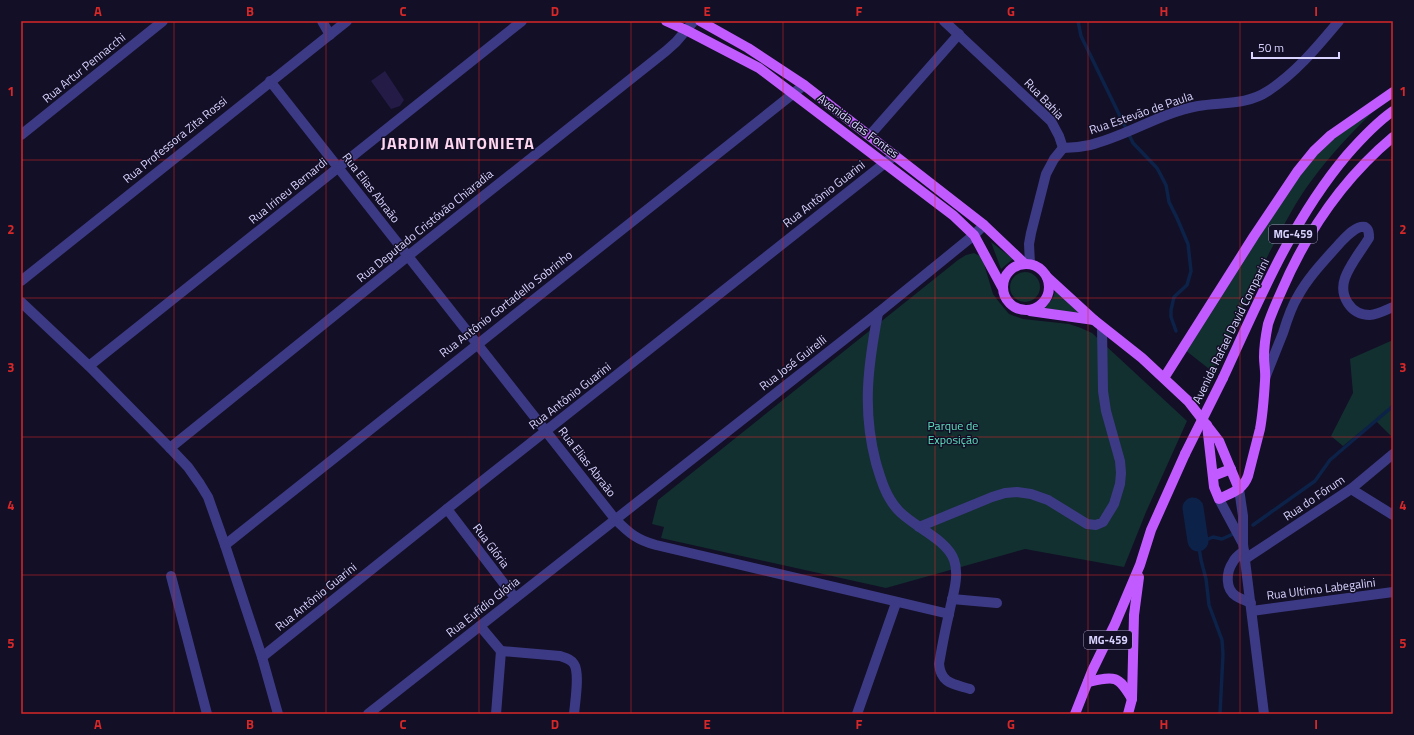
<svg xmlns="http://www.w3.org/2000/svg" width="1414" height="735" viewBox="0 0 1414 735" font-family="'Titillium Web',sans-serif">
<style>
.green{fill:#12302f}
.lines{fill:none;stroke-linecap:round;stroke-linejoin:round}
.stream{stroke:#0c2248;stroke-width:3.5}
.river{stroke:#0c2248;stroke-width:21}
.building{fill:#241b47}
.minor{stroke:#3d3a85;stroke-width:10}
.major{stroke:#c25bff;stroke-width:10}
.major-bridge{stroke:#c25bff;stroke-width:10}
.grid{fill:none;stroke:#d62828;stroke-width:1;stroke-opacity:0.55}
.labels{text-anchor:middle;stroke-width:3;stroke-linejoin:round;paint-order:stroke}
.shield{fill:#130f26;stroke:#9e99be;stroke-width:1}
.shield-label{font-size:11px;font-weight:bold;fill:#d9d4ff}
.street-label{font-size:12px;fill:#d9d4ff;stroke:#130f26}
.park-label{font-size:12px;fill:#5fe0c0;stroke:#130f26}
.district-label{font-size:16px;font-weight:bold;letter-spacing:1px;fill:#ffd6f0;stroke:#130f26}
.neatline{fill:none;stroke:#d62828;stroke-width:1.5}
.grid-label{font-size:13px;text-anchor:middle;font-weight:bold;fill:#d62828}
</style>
<rect width="100%" height="100%" fill="#130f26"/>
<g class="green">
<path d="M1378 107C1353 131 1329 156 1309 184 1296 202 1286 221 1276 240 1253 283 1234 328 1213 372L1185 350 1251 248 1299 177 1325 145Z"/>
<path d="M991 242 1013 259 1001 269Z"/>
<path d="M974 253 980 256 984 264 993 294 999 302 1009 314 1023 319 1069 324 1081 328 1092 333 1187 421 1146 512 1124 567 1025 549 886 588 661 538 664 527 652 524 658 500 958 260 966 255Z"/>
<circle cx="1025" cy="287" r="15"/>
<path d="M1055 291 1083 315 1045 308 1053 298Z"/>
<path d="M1393 340V438L1375 420 1343 446 1331 436 1353 393 1350 359Z"/>
</g>
<g class="lines">
<g class="stream">
<path d="M1078 21 1081 36 1133 143 1157 168 1166 185 1169 202 1177 218 1188 244 1191 271 1187 285 1174 297 1171 310V317L1176 331"/>
<path d="M1253 525 1315 481 1330 460 1393 406"/>
<path d="M1220 714 1223 654 1222 640 1209 605 1206 579 1201 560 1198 541 1206 540 1213 537 1222 539 1233 534"/>
</g>
<path class="river" d="M1193 508 1198 541"/>
</g>
<path class="building" d="M385 71 404 100 400 106 391 109 371 81Z"/>
<g class="lines">
<g class="minor">
<path d="M322 21 330 35"/>
<path d="M944 21 1051 121 1059 136 1063 148"/>
<path d="M270 81 615 519C629 533 637 540 656 545L949 614"/>
<path d="M21 135 163 21"/>
<path d="M870 135 959 34"/>
<path d="M1063 148C1072 148 1081 147 1090 145 1127 136 1160 113 1198 106 1223 102 1247 105 1268 91 1296 73 1318 46 1339 21"/>
<path d="M1030 264 1029 244 1031 233 1046 174 1054 159 1063 148"/>
<path d="M21 281 347 21"/>
<path d="M21 302 89 366 170 448 188 467 200 484 208 497 225 545 262 657 278 714"/>
<path d="M878 313C868 366 862 410 876 463 881 480 886 497 898 510 912 526 947 539 954 560 960 576 952 597 949 614 945 630 942 647 939 664 941 684 954 684 970 689"/>
<path d="M89 366 522 21"/>
<path d="M1265 378C1271 363 1277 348 1283 333 1287 320 1291 307 1298 296 1309 276 1325 260 1340 243 1345 238 1356 225 1365 227 1369 229 1369 234 1369 238 1361 251 1350 264 1345 278 1339 295 1350 315 1370 315 1377 315 1386 310 1393 307"/>
<path d="M170 448 408 256 666 51 676 42 694 21"/>
<path d="M1239 489 1243 516V544L1264 714"/>
<path d="M1351 489 1393 515"/>
<path d="M1219 499 1242 542"/>
<path d="M447 509 515 598"/>
<path d="M919 527 992 497 1005 493 1017 492 1031 494 1048 500 1087 524 1096 525 1103 522 1114 504 1120 484 1121 473 1120 461 1106 411 1103 391 1102 327"/>
<path d="M225 545 804 85"/>
<path d="M1244 551C1240 554 1235 557 1233 562 1226 572 1225 589 1236 596 1241 599 1246 601 1251 603"/>
<path d="M1245 559 1351 489 1393 454"/>
<path d="M171 576 207 714"/>
<path d="M952 599 997 603"/>
<path d="M1252 611 1393 592"/>
<path d="M480 626 501 651 560 656C566 658 571 659 574 664 580 673 575 702 574 714"/>
<path d="M262 657 447 509 895 155"/>
<path d="M368 714 878 313 974 235 984 225"/>
<path d="M496 714 501 651"/>
<path d="M857 714 896 603"/>
</g>
<g class="major">
<path d="M666 21 686 30 759 68 954 216 974 235 1002 287"/>
<path d="M700 21 748 48 804 85 984 225 1025 264"/>
<circle cx="1026" cy="287" r="23"/>
<path d="M1047 277 1094 320 1142 358 1188 401 1219 441 1239 489"/>
<path d="M1030 311 1094 320"/>
<path d="M1164 378 1254 236 1297 172 1314 151 1331 135 1393 92"/>
<path d="M1223 378C1258 302 1292 220 1347 155 1361 139 1376 123 1393 111"/>
<path d="M1207 425 1214 487 1219 499C1231 493 1243 490 1248 476 1252 460 1256 445 1260 429 1263 413 1264 397 1265 381 1266 373 1264 365 1264 357 1264 346 1266 334 1268 324 1272 312 1277 301 1282 290 1307 232 1344 178 1393 137"/>
<path d="M1213 476 1231 469"/>
<path d="M1088 682C1115 676 1118 675 1132 699"/>
<path d="M1075 714 1092 671 1115 624 1140 565 1151 530 1185 454"/>
<path d="M1128 714 1132 699 1134 615 1139 577"/>
</g>
<path class="major-bridge" d="M1185 454 1223 378"/>
</g>
<path class="grid" d="M174 21V714M326 21V714M479 21V714M631 21V714M783 21V714M935 21V714M1088 21V714M1240 21V714M21 160H1393M21 298H1393M21 437H1393M21 575H1393"/>
<g class="labels">
<g class="shield">
<rect x="1269" y="225" width="48" height="18" rx="3"/>
<rect x="1084" y="631" width="48" height="18" rx="3"/>
</g>
<g class="shield-label">
<text x="1293" y="238">MG-459</text>
<text x="1108" y="644">MG-459</text>
</g>
<g class="street-label">
<text transform="translate(84 68) rotate(-39)" y="4">Rua Artur Pennacchi</text>
<text transform="translate(1044 99) rotate(46)" y="4">Rua Bahia</text>
<text transform="translate(1141 113) rotate(-19)" y="4">Rua Estevão de Paula</text>
<text transform="translate(858 126) rotate(37)" y="4">Avenida das Fontes</text>
<text transform="translate(175 140) rotate(-39)" y="4">Rua Professora Zita Rossi</text>
<text transform="translate(371 188) rotate(52)" y="4">Rua Elias Abraão</text>
<text transform="translate(288 191) rotate(-39)" y="4">Rua Irineu Bernardi</text>
<text transform="translate(824 194) rotate(-38)" y="4">Rua Antônio Guarini</text>
<text transform="translate(425 226) rotate(-39)" y="4">Rua Deputado Cristóvão Chiaradia</text>
<text transform="translate(506 304) rotate(-38)" y="4">Rua Antônio Gortadello Sobrinho</text>
<text transform="translate(1231 331) rotate(-64)" y="4">Avenida Rafael David Comparini</text>
<text transform="translate(793 363) rotate(-38)" y="4">Rua José Guirelli</text>
<text transform="translate(570 396) rotate(-38)" y="4">Rua Antônio Guarini</text>
<text transform="translate(587 462) rotate(52)" y="4">Rua Elias Abraão</text>
<text transform="translate(1314 498) rotate(-34)" y="4">Rua do Fórum</text>
<text transform="translate(491 546) rotate(53)" y="4">Rua Glória</text>
<text transform="translate(1321 589) rotate(-7)" y="4">Rua Ultimo Labegalini</text>
<text transform="translate(316 597) rotate(-39)" y="4">Rua Antônio Guarini</text>
<text transform="translate(483 607) rotate(-38)" y="4">Rua Eufídio Glória</text>
</g>
<g class="park-label">
<text x="953" y="430">Parque de<tspan x="953" dy="14">Exposição</tspan></text>
</g>
<g class="district-label">
<text x="458" y="149">JARDIM ANTONIETA</text>
</g>
</g>
<rect width="1414" height="735" fill="none" stroke="#130f26" stroke-width="44"/>
<path d="M1252 52v6h87v-6" fill="none" stroke="#d9d4ff" stroke-width="2"/>
<text x="1258" y="52" font-size="12" fill="#d9d4ff" stroke="#130f26" stroke-width="3" paint-order="stroke">50 m</text>
<rect x="22" y="22" width="1370" height="691" class="neatline"/>
<g class="grid-label">
<text x="98" y="16">A</text>
<text x="250" y="16">B</text>
<text x="403" y="16">C</text>
<text x="555" y="16">D</text>
<text x="707" y="16">E</text>
<text x="859" y="16">F</text>
<text x="1011" y="16">G</text>
<text x="1164" y="16">H</text>
<text x="1316" y="16">I</text>
<text x="11" y="96">1</text>
<text x="1403" y="96">1</text>
<text x="11" y="234">2</text>
<text x="1403" y="234">2</text>
<text x="11" y="372">3</text>
<text x="1403" y="372">3</text>
<text x="11" y="510">4</text>
<text x="1403" y="510">4</text>
<text x="11" y="648">5</text>
<text x="1403" y="648">5</text>
<text x="98" y="729">A</text>
<text x="250" y="729">B</text>
<text x="403" y="729">C</text>
<text x="555" y="729">D</text>
<text x="707" y="729">E</text>
<text x="859" y="729">F</text>
<text x="1011" y="729">G</text>
<text x="1164" y="729">H</text>
<text x="1316" y="729">I</text>
</g>
</svg>
